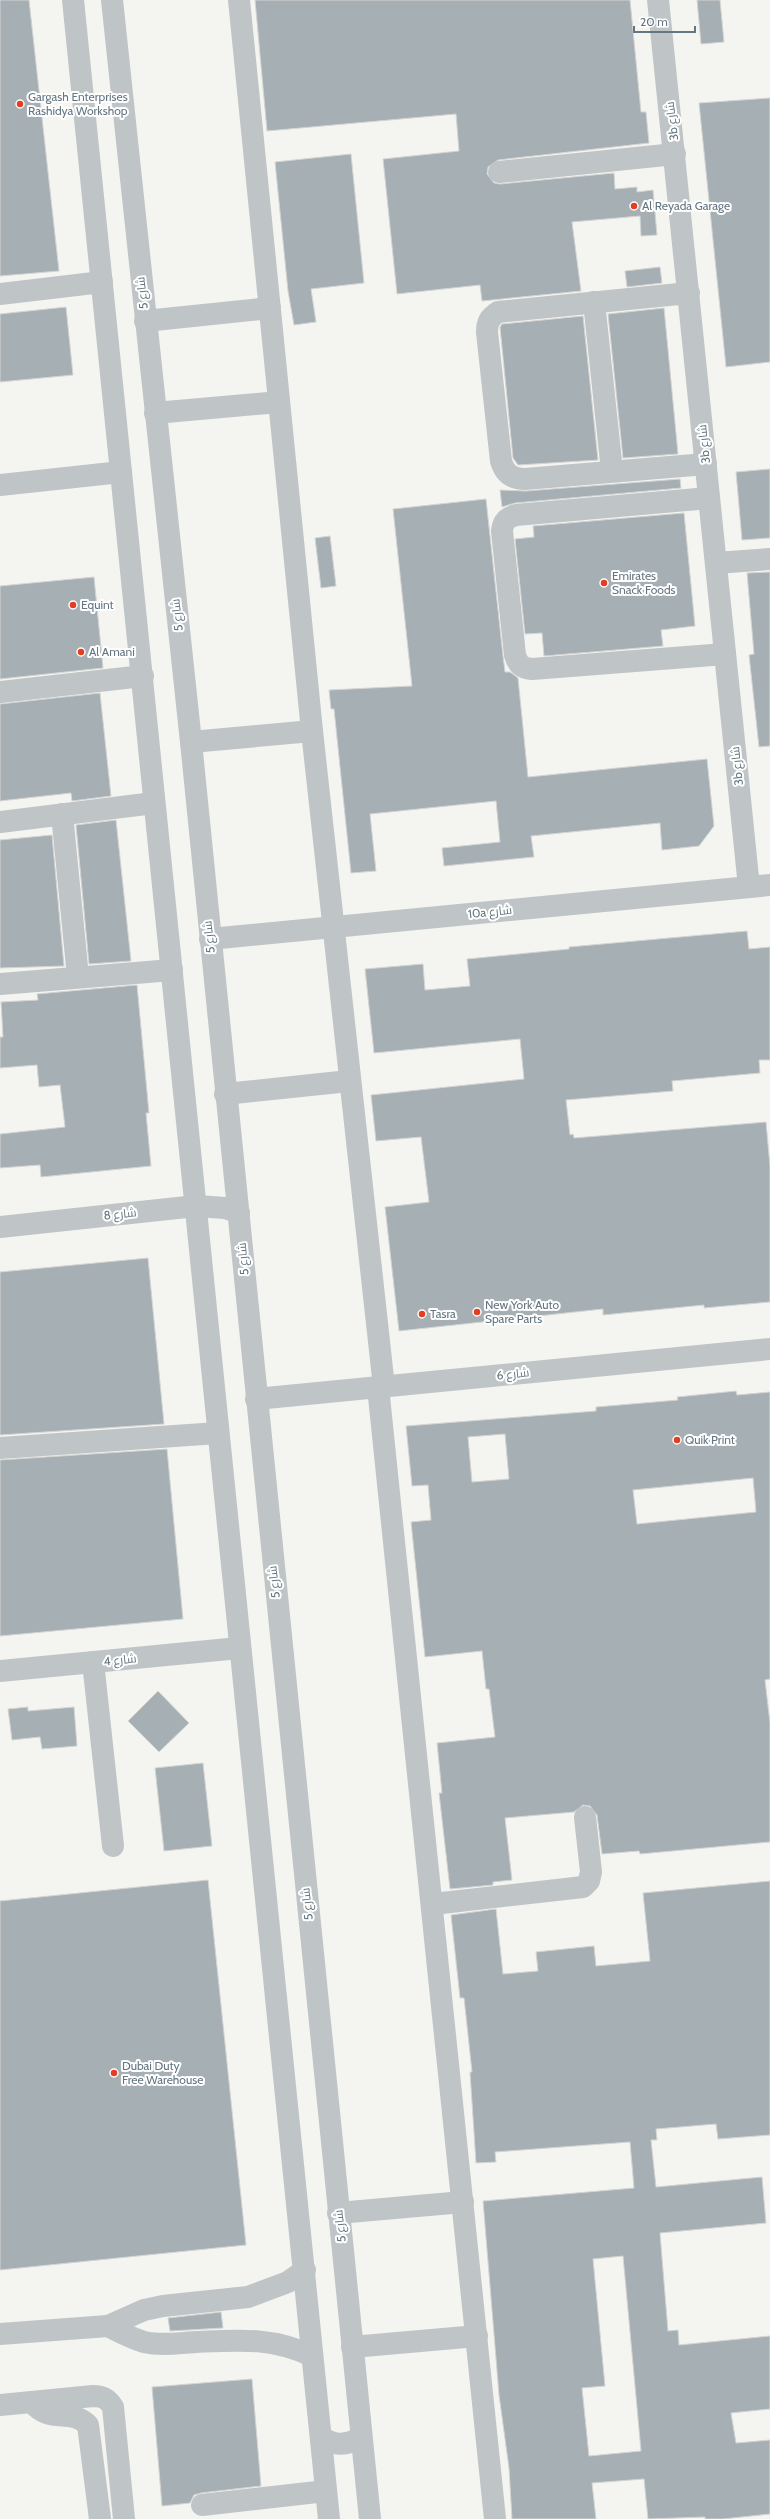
<svg xmlns="http://www.w3.org/2000/svg" width="770" height="2519" viewBox="0 0 770 2519" font-family="Cabin,Cairo,sans-serif">
<style>
.building{fill:#a6afb3;stroke:#d5d5d3;fill-rule:evenodd}
.lines{fill:none;stroke-linecap:round;stroke-linejoin:round}
.minor{stroke:#bfc4c6;stroke-width:22}
.poi-dot{fill:#e33e21;stroke:#fff;stroke-width:1.5}
.labels{text-anchor:middle;stroke-width:4;stroke-linejoin:round;paint-order:stroke}
.poi-label{font-size:12px;fill:#637681;stroke:#fff;text-anchor:start}
.street-label{font-size:12px;fill:#637681;stroke:#fff}
</style>
<rect width="100%" height="100%" fill="#f4f4f0"/>
<g class="building">
<path d="M0 0H29L59 271 0 276Z"/>
<path d="M255 0H630L641 112H646L649 143 498 160 488 167 487 174 494 183 500 184 614 173 615 189 637 187V192L653 190 657 235 641 236 640 216 572 222 581 291 482 301 480 285 397 294 383 159 459 151 456 114 267 131Z"/>
<path d="M697 0H720L724 42 701 44Z"/>
<path d="M770 98V362L726 367 699 103Z"/>
<path d="M351 154 364 283 311 289 316 322 294 325 288 291 275 162Z"/>
<path d="M660 267 662 283 627 287 625 271Z"/>
<path d="M66 307 73 375 0 382V314Z"/>
<path d="M664 308 678 454 623 458 608 314Z"/>
<path d="M583 316 598 460 518 465 513 458 500 327 502 324Z"/>
<path d="M770 469V538L742 540 736 472Z"/>
<path d="M680 479 681 488 515 503 502 507 500 490 526 491Z"/>
<path d="M486 499 503 656 505 672H510L518 678 528 777 707 759 714 826 699 846 662 850 660 823 531 836 534 857 444 866 442 848 500 842 496 801 370 814 376 871 351 873 334 709H331L329 690 412 686 393 509Z"/>
<path d="M684 513 695 626 661 630 663 646 544 656 542 633 525 634 515 539 534 537 533 526Z"/>
<path d="M330 536 336 586 321 588 315 538Z"/>
<path d="M770 572V746L759 747 749 655 754 654 747 573Z"/>
<path d="M94 577 103 668 0 679V586Z"/>
<path d="M100 693 111 796 72 801 71 793 0 801V704Z"/>
<path d="M116 820 131 961 89 964 76 825Z"/>
<path d="M52 835 64 966 0 968V840Z"/>
<path d="M747 931 749 949 770 947V1060H759L760 1073 672 1081 673 1091 566 1100 570 1135 573 1134 574 1138 766 1122 770 1166V1302L704 1308V1305L603 1315V1309L399 1331 385 1207 429 1202 421 1137 376 1141 371 1095 524 1079 520 1039 374 1053 365 969 423 964 425 990 470 986 467 959 569 949V947Z"/>
<path d="M137 985 149 1113H146L151 1166 41 1177 40 1165 0 1168V1134L65 1127 60 1085 39 1087 37 1065 0 1068V1037H3L1 1002 38 1000 37 994Z"/>
<path d="M148 1258 164 1424 0 1435V1272Z"/>
<path d="M736 1391 737 1395 770 1392V1679L765 1680 770 1723V1842L640 1854 639 1851 602 1854 597 1815 590 1806 583 1805 574 1812 505 1818 512 1880 493 1882V1885L450 1889 439 1793H442L437 1743 495 1737 489 1689H486L482 1651 425 1657 411 1522 431 1520 428 1485 412 1486 406 1426 596 1411V1407L678 1400 677 1397ZM505 1434 509 1479 472 1482 468 1437ZM753 1478 756 1512 637 1524 633 1490Z"/>
<path d="M167 1449 183 1619 0 1636V1460Z"/>
<path d="M158 1691 189 1723 159 1752 128 1721Z"/>
<path d="M28 1707V1711L74 1707 77 1746 42 1749 40 1737 12 1740 8 1709Z"/>
<path d="M203 1763 212 1846 164 1851 155 1768Z"/>
<path d="M208 1880 246 2245 0 2270V1901Z"/>
<path d="M770 1881V2135L718 2139 716 2124 656 2129 657 2140H651L656 2187 762 2177 766 2223 660 2233 668 2331 678 2330 679 2345 770 2336V2409L731 2413 736 2443 770 2440V2514L723 2519H705V2517L648 2519 644 2479 592 2483 596 2519H512L509 2468 499 2395 483 2201 634 2188 630 2142 495 2152 496 2162 476 2163 470 2072H472L464 1998H460L451 1915 496 1909 503 1974 538 1971 536 1952 594 1946 596 1966 650 1961 643 1893ZM623 2256 641 2451 589 2456 582 2388 605 2386 593 2259Z"/>
<path d="M221 2312 223 2328 170 2331 168 2318Z"/>
<path d="M252 2379 261 2486 201 2493 194 2495 190 2503 162 2506 152 2387Z"/>
</g>
<g class="lines">
<g class="minor">
<path d="M73 0 329 2519"/>
<path d="M112 0 191 742 370 2519"/>
<path d="M239 0 312 731 384 1387"/>
<path d="M658 0 749 887"/>
<path d="M499 172 675 154"/>
<path d="M689 293 498 312C490 317 487 322 487 332L501 461C505 474 512 479 525 479L706 464"/>
<path d="M0 294 102 282"/>
<path d="M594 302 612 471"/>
<path d="M145 321 270 308"/>
<path d="M155 413 279 402"/>
<path d="M0 485 121 472"/>
<path d="M709 498 516 515C506 518 503 522 502 531L515 655C518 665 522 668 532 669L725 654"/>
<path d="M716 563 770 559"/>
<path d="M0 692 143 676"/>
<path d="M191 742 312 731"/>
<path d="M62 814 78 977"/>
<path d="M0 822 154 803"/>
<path d="M210 939 770 885"/>
<path d="M0 984 172 970"/>
<path d="M225 1094 349 1081"/>
<path d="M0 1227 196 1206 225 1208 239 1213"/>
<path d="M378 1387 495 2519"/>
<path d="M256 1399 770 1349"/>
<path d="M0 1448 218 1433"/>
<path d="M93 1662 113 1846"/>
<path d="M0 1671 239 1648"/>
<path d="M433 1904 583 1887 589 1881 591 1872 585 1817"/>
<path d="M338 2213 463 2202"/>
<path d="M108 2326C120 2332 131 2338 144 2342 161 2346 179 2343 196 2342 239 2340 272 2337 312 2356"/>
<path d="M0 2334 108 2326 144 2310 163 2306 248 2297 288 2282 305 2270"/>
<path d="M352 2347 477 2336"/>
<path d="M32 2402C50 2425 70 2407 88 2425L100 2519"/>
<path d="M0 2405 93 2396C103 2396 108 2399 113 2407L124 2519"/>
<path d="M321 2437C335 2446 346 2446 361 2437"/>
<path d="M202 2505 326 2491"/>
</g>
</g>
<g class="poi-dot">
<circle cx="20" cy="104" r="4"/>
<circle cx="634" cy="206" r="4"/>
<circle cx="604" cy="583" r="4"/>
<circle cx="73" cy="605" r="4"/>
<circle cx="81" cy="652" r="4"/>
<circle cx="477" cy="1312" r="4"/>
<circle cx="422" cy="1314" r="4"/>
<circle cx="677" cy="1440" r="4"/>
<circle cx="114" cy="2073" r="4"/>
</g>
<g class="labels">
<g class="poi-label">
<text x="28" y="101">Gargash Enterprises<tspan x="28" dy="14">Rashidya Workshop</tspan></text>
<text x="642" y="210">Al Reyada Garage</text>
<text x="612" y="580">Emirates<tspan x="612" dy="14">Snack Foods</tspan></text>
<text x="81" y="609">Equint</text>
<text x="89" y="656">Al Amani</text>
<text x="485" y="1309">New York Auto<tspan x="485" dy="14">Spare Parts</tspan></text>
<text x="430" y="1318">Tasra</text>
<text x="685" y="1444">Quik Print</text>
<text x="122" y="2070">Dubai Duty<tspan x="122" dy="14">Free Warehouse</tspan></text>
</g>
<g class="street-label">
<text transform="translate(672 121) rotate(-97)" y="4">3b شارع</text>
<text transform="translate(142 293) rotate(-96)" y="4">شارع 5</text>
<text transform="translate(704 444) rotate(-96)" y="4">3b شارع</text>
<text transform="translate(177 615) rotate(-96)" y="4">شارع 5</text>
<text transform="translate(737 766) rotate(-96)" y="4">3b شارع</text>
<text transform="translate(490 912) rotate(-6)" y="4">10a شارع</text>
<text transform="translate(209 937) rotate(-96)" y="4">شارع 5</text>
<text transform="translate(120 1214) rotate(-6)" y="4">شارع 8</text>
<text transform="translate(243 1259) rotate(-95)" y="4">شارع 5</text>
<text transform="translate(513 1374) rotate(-6)" y="4">شارع 6</text>
<text transform="translate(274 1582) rotate(-96)" y="4">شارع 5</text>
<text transform="translate(120 1660) rotate(-6)" y="4">شارع 4</text>
<text transform="translate(307 1904) rotate(-96)" y="4">شارع 5</text>
<text transform="translate(340 2226) rotate(-96)" y="4">شارع 5</text>
</g>
</g>
<path d="M634 26v6h61v-6" fill="none" stroke="#637681" stroke-width="2"/>
<text x="640" y="26" font-size="12" fill="#637681" stroke="#ffffff" stroke-width="3" paint-order="stroke">20 m</text>
</svg>
